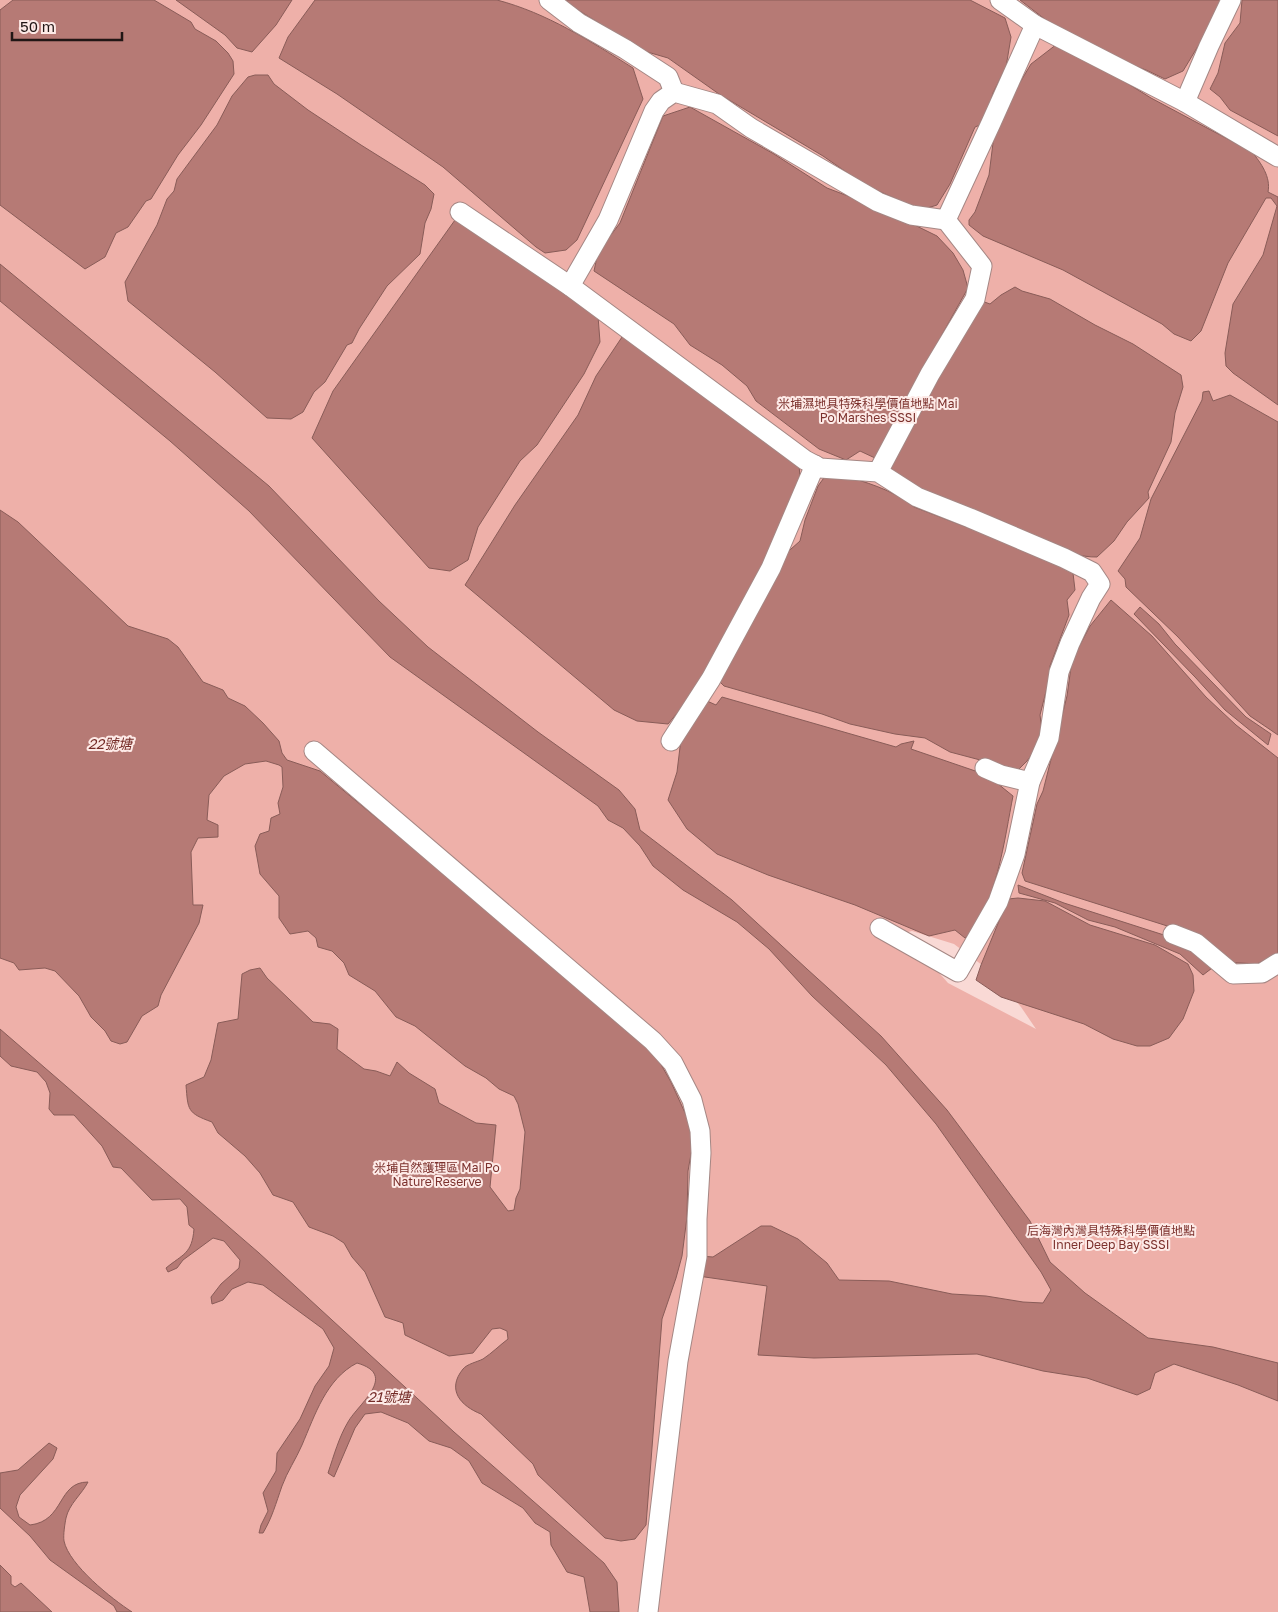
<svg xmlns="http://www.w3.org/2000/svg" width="1278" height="1612" viewBox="0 0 1278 1612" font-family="'Golos Text','Noto Sans TC',sans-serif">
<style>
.green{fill:#eeb0a9;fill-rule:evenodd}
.water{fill:#b67a75;stroke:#895c58}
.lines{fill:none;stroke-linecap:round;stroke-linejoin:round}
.minor-casing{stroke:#a58784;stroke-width:21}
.minor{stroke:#fff;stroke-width:19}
.labels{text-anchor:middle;stroke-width:4;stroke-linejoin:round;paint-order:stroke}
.park-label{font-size:12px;fill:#7c312d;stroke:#fdeae7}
.water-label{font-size:14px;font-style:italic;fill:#752b27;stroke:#fdeae7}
</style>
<rect width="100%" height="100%" fill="#f9d9d5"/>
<path class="green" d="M0 0H1278V1612H0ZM912 931 954 944 990 971 1021 1007 1036 1029 948 983 933 966 879 939ZM840 999 881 1036 886 1065 854 1035Z"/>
<g class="water">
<path d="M13 0H154L191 22 195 29 216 41 228 53 233 61 234 74 201 125 178 155 151 199 146 201 128 227 116 233 105 257 85 269 0 205V10Z"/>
<path d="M176 0H292L276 25 252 52 237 48 225 35Z"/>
<path d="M315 0H497C547 13 590 41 633 68L643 99 577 240 566 250 545 253 536 247 443 167 337 94 279 58 288 37Z"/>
<path d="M562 0H970L1005 18 1011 37 1006 67 993 93 985 123 975 127 950 184 937 205 921 210 865 185 823 156 719 94 668 58 644 51Z"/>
<path d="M1020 0H1222L1215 18 1183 71 1165 79 1146 70 1127 63 1046 20Z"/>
<path d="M1242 0H1278V136L1230 110 1220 97 1210 89 1218 73 1225 43 1240 23Z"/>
<path d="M1057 44 1098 65 1151 98 1252 152C1261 163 1271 177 1268 192L1278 197V405L1233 373 1226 366 1225 353 1233 304 1263 255 1277 206 1271 198H1266L1228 263 1201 331 1191 341 1174 334 1162 324 1063 270 983 236 969 225V220L975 212 989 175 993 143 991 131 1031 64Z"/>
<path d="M255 75H268L274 84 308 110 361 145 425 185 434 194 431 209 425 223 420 254 387 286 359 329 352 343 347 345 325 382 314 392 303 412 291 419 267 418 215 372 128 301 125 282 157 225 167 199 174 191 177 179 217 125 232 96 248 77Z"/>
<path d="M690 107 774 154 827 188 882 209 937 236 953 253 963 270 968 288 929 358 917 386 875 458 860 451 846 460 819 449 756 401 747 386 722 365 690 345 674 324 594 271 598 252 620 223 663 116Z"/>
<path d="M455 220 491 241 598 316 600 342 584 374 537 445 520 461 478 527 468 560 450 571 429 568 312 438 333 391Z"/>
<path d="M0 264 269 486 379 601 428 647 538 732 619 790 635 809 640 830 732 900 807 969 881 1036 947 1110 1030 1221 1050 1262 1085 1293 1148 1338 1213 1347 1278 1363V1401L1238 1385 1174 1364 1155 1373 1150 1389 1137 1395 1087 1378 1043 1371 977 1354 814 1358 758 1355 767 1286 698 1276 700 1256 713 1257 761 1226H771L798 1239 827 1263 839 1280 889 1281 952 1294 986 1296 1023 1302 1043 1303 1051 1290 1041 1272 936 1124 886 1065 812 996 769 949 737 922 683 890 653 866 640 846 623 828 608 820 598 806 390 657 249 511 170 441 0 301Z"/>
<path d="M1015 287 1022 291 1050 299 1095 325 1133 344 1181 375 1183 387 1175 413 1171 442 1148 492 1149 498 1127 522 1114 541 1097 557C1066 558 1028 532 1000 520 989 516 977 514 966 510 940 500 915 486 890 472L893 462 979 300 990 304 1001 295Z"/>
<path d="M624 334 799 465 800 477 780 536 694 693 668 724 637 721 614 710 465 585 515 505 578 415 596 376Z"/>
<path d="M1209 391 1213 401 1230 395 1278 422V735L1250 716 1178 637 1126 587 1125 579 1118 571 1140 538 1151 499 1202 400 1203 392Z"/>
<path d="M838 474C865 482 892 489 914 507L1063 564 1073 573 1075 590 1067 600 1069 615 1050 666V676L1040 715 1042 731 1037 747 1027 761 1018 770 950 752 925 738 895 734 850 724 822 714 724 686 717 679 773 565 800 541 805 520 818 486 826 475Z"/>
<path d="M0 510 18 522 128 626 168 639 178 647 203 682 223 690 228 698 245 706 263 723 279 741 282 753 287 760 320 771 632 1030 659 1061 671 1082 691 1126 693 1143 688 1171 687 1217 682 1256 676 1278 662 1319 646 1525 635 1539 621 1541 605 1538 538 1475 533 1464 481 1414C461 1406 446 1390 463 1369 467 1364 477 1362 483 1359 492 1353 500 1345 508 1339L507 1331 500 1328 492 1329 473 1353 449 1356 405 1335 403 1323 385 1317 365 1272 352 1257 344 1243 333 1236 309 1227 293 1202 273 1195 260 1173 245 1156 218 1133 212 1122C187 1113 188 1110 186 1085L204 1077 211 1060 218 1023 238 1019 242 974 250 970 260 968 267 978 313 1022 330 1024 338 1029 337 1049 364 1069 376 1071 390 1076 397 1062 409 1073 435 1089 439 1103 476 1123 496 1125 490 1187 508 1211 514 1210 516 1198 520 1189 525 1132 518 1104 514 1096 499 1089 486 1078 465 1066 415 1026 396 1017 375 991 349 975 344 963 332 951 318 947 316 938 308 931 290 934 279 918V896L260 874 255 846 260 834 269 831 271 818 280 814 278 803 283 787 282 767 279 765 266 761 245 764 224 776 209 795 207 820 218 825V837L198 838 191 852 193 905H203L199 923 161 995 158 1006 142 1016 127 1042 120 1044 111 1041 105 1031 91 1017 79 996 55 971 45 968 19 970 14 963 0 958Z"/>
<path d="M1111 600 1152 636 1206 697 1236 725 1278 758V953L1257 964 1224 962 1180 930 1025 881 1022 873 1037 804 1043 791 1067 696 1072 660 1090 626Z"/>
<path d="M1140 607 1159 624 1175 644 1246 717 1271 734 1268 745 1225 710 1195 677 1134 614Z"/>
<path d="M722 697 896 747 901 744 914 741 911 749 987 775 1013 796C1005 836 996 910 965 938L955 930 929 936 855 905 768 875 717 854 687 829 668 800 677 772 681 739 707 701 716 705Z"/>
<path d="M1018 885 1064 903 1167 936 1216 965 1203 975 1180 954 1115 927 1088 920 1055 903 1019 893Z"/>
<path d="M1018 898 1045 901 1090 925 1155 945 1188 964 1193 975 1194 991 1183 1019 1169 1038 1150 1046H1137L1113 1039 1084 1024 1001 997 976 980 981 965 1008 899Z"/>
<path d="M0 1029 259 1253 454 1432 604 1563 617 1582 619 1612H590L584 1577 567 1572 551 1545 550 1532 535 1523 523 1508 482 1483 469 1461 451 1448 429 1441 408 1423 381 1412 365 1414 355 1428 334 1477 328 1473C334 1455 339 1437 348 1422 358 1404 399 1375 357 1363 326 1379 315 1415 302 1445 296 1459 287 1472 282 1486 276 1503 272 1518 263 1533H259L261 1525 268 1511 263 1493 276 1471 277 1453 300 1419 315 1386 329 1366 334 1348 323 1329 263 1285 248 1282 232 1289 223 1300 212 1304 211 1297 221 1284 239 1268 240 1260 224 1241 213 1238 183 1260 177 1268 168 1272 166 1268C183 1254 192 1254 194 1229L189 1225 187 1207 180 1199 152 1200 121 1168 113 1167 102 1146 74 1115H54L49 1109 50 1093 46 1082 37 1072 11 1066 0 1056Z"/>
<path d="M49 1443 57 1448 53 1459 20 1495 16 1507 19 1517 30 1525C65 1521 57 1482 88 1482 82 1494 69 1504 66 1518 65 1523 63 1535 64 1541 69 1565 112 1599 132 1612H117L114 1606 50 1560 30 1536 0 1508V1473L18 1470Z"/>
<path d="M0 1565 11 1576V1584L15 1587 21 1583 52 1612H0Z"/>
</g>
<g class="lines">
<g class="minor-casing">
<g id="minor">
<path d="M549 0 579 23 625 49 668 77 674 92"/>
<path d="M1000 0 1035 25 1185 102 1278 157"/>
<path d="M1185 102 1209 46 1231 0"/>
<path d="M460 212 570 286 805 460 820 468 878 472 917 497 970 518 1064 558 1092 572 1100 584 1091 598 1070 643 1059 672 1049 738 1030 782 1015 854 998 902 958 972 880 928"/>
<path d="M946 220 991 123 1035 25"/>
<path d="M570 286 608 220 654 111 661 101 674 92 717 104 751 128 878 202 911 215 946 220 982 266 975 299 930 374 878 472"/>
<path d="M671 741 711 679 771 568 815 465"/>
<path d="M314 751 653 1041 673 1063 692 1100 700 1131 701 1153 697 1219V1257L678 1361 648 1612"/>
<path d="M985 768 1001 775 1030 782"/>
<path d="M1173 934 1196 943 1233 974 1262 973 1278 963"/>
</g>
</g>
<use href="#minor" class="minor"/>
</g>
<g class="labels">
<g class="park-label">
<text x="868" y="408">米埔濕地具特殊科學價值地點 Mai<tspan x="868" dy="14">Po Marshes SSSI</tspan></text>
<text x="437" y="1172">米埔自然護理區 Mai Po<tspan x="437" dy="14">Nature Reserve</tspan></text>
<text x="1111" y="1235">后海灣內灣具特殊科學價值地點<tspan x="1111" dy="14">Inner Deep Bay SSSI</tspan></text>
</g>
<g class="water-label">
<text x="110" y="749">22號塘</text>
<text x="389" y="1402">21號塘</text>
</g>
</g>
<path d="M12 32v8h110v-8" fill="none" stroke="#211615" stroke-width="2.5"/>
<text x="20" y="32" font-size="15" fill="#211615" stroke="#fdeae7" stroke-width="4" paint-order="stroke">50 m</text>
</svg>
